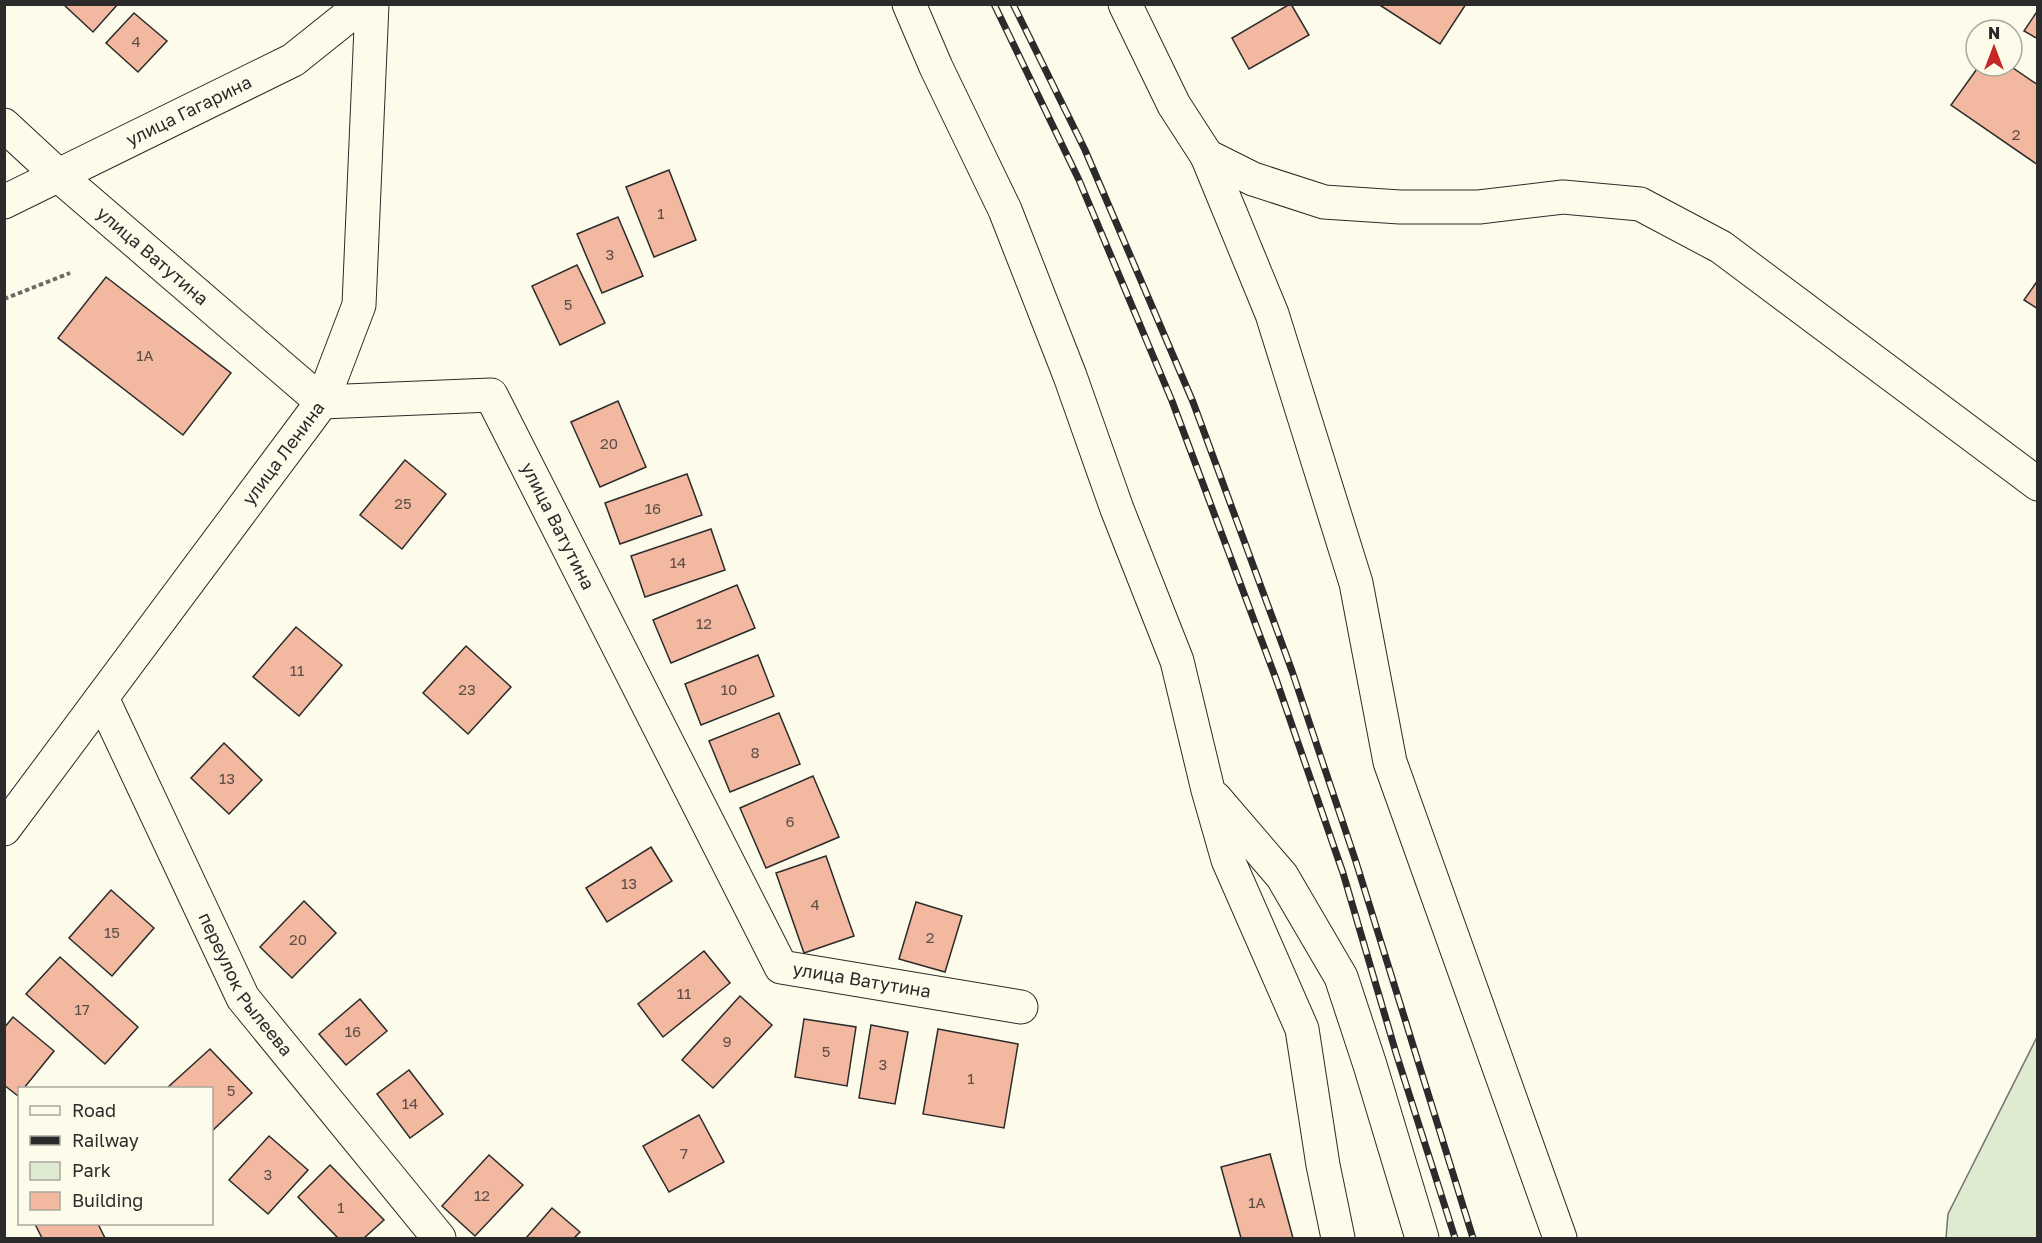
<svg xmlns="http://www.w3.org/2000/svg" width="2042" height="1243" viewBox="0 0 2042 1243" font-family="'Golos Text',sans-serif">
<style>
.green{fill:#deebd1;stroke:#74746e;stroke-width:1.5}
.building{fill:#f2b8a0;stroke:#2b2b2b;stroke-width:1.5}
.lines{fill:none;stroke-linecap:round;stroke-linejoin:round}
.minor-casing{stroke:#2b2b2b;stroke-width:35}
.major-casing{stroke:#2b2b2b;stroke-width:35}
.path{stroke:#6a6964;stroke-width:4;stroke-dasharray:4.5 3;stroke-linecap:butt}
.minor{stroke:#fdfbea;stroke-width:33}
.major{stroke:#fdfbea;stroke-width:33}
.rail-casing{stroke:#2b2b2b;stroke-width:7}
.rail{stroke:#fdfbea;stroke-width:4.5;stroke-dasharray:14;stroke-linecap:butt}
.labels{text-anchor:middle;stroke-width:4.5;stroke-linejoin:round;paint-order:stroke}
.number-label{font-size:15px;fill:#5d4e48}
.street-label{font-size:18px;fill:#2b2b2b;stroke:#fdfbea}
</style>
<rect width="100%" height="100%" fill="#fdfbea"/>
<path class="green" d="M2037 1037V1238H1946L1948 1214Z"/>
<g class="building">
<path d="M63 4H118L93 32Z"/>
<path d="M1290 4H1291L1309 35 1249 69 1232 38Z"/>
<path d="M1378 4H1466L1440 44Z"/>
<path d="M2038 10V39L2024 31Z"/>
<path d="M134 13 167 41 138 72 106 43Z"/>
<path d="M1979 66H2010L2038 85V165L1951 105Z"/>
<path d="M669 170 696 240 654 257 626 187Z"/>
<path d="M618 217 643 276 602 293 577 234Z"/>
<path d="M577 265 605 323 560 345 532 286Z"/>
<path d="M106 277 231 373 183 435 58 338Z"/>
<path d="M2038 280V309L2024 300Z"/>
<path d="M618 401 646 467 600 487 571 422Z"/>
<path d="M405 460 446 494 402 549 360 515Z"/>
<path d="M687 474 702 515 620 544 605 503Z"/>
<path d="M711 529 725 570 645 597 631 556Z"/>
<path d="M737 585 755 628 671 663 653 620Z"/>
<path d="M296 627 342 665 299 716 253 677Z"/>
<path d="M466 646 511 687 468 734 423 693Z"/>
<path d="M758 655 774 696 701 725 685 684Z"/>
<path d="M779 713 800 764 730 792 709 741Z"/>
<path d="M224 743 262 780 229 814 191 778Z"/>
<path d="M813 776 839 837 766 868 740 808Z"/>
<path d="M651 847 672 881 607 922 586 888Z"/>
<path d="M826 856 854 936 804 953 776 873Z"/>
<path d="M111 890 154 928 112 976 69 938Z"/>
<path d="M304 901 336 933 292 978 260 947Z"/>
<path d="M916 902 962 916 945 972 899 959Z"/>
<path d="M704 951 730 983 663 1037 638 1004Z"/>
<path d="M60 957 138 1027 105 1064 26 994Z"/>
<path d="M740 996 772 1025 713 1088 682 1060Z"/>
<path d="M360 999 387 1031 346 1065 319 1034Z"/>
<path d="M13 1017 54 1051 24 1088H20L18 1096 4 1085V1028Z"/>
<path d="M804 1019 856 1027 847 1086 795 1077Z"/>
<path d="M871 1025 908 1032 895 1104 859 1098Z"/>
<path d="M938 1029 1018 1044 1004 1128 923 1114Z"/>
<path d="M210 1049 252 1093 212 1131V1088H167Z"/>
<path d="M409 1070 443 1114 410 1138 377 1094Z"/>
<path d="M699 1115 724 1162 669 1192 643 1146Z"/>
<path d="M269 1136 308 1170 268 1214 229 1180Z"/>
<path d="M1270 1154 1293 1238H1241L1221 1167Z"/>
<path d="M489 1155 523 1185 475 1236 442 1206Z"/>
<path d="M330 1165 384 1220 364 1238H338L298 1197Z"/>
<path d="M552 1208 580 1232 574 1238H526Z"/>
<path d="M35 1224H98L105 1238H42Z"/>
</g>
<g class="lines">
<g class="minor-casing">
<g id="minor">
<path d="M909 4 936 67 1005 210 1070 376 1117 509 1177 661 1208 790 1228 860 1302 1029 1323 1165 1338 1238"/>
<path d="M1125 4 1174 105 1207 156 1253 179 1324 202 1400 207H1479L1563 197 1640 204 1721 247 2038 484"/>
<path id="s1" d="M4 125 58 175 322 402 491 395 781 967 1021 1007"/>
<path d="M1207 156 1272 314 1356 583 1390 762 1560 1238"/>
<path id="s2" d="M102 698 243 998 439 1238"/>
<path d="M1215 798 1282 876 1341 977 1370 1065 1422 1238"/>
<path id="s3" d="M4 829 322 402 359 305 372 4"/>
</g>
</g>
<g class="major-casing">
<g id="major">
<path id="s4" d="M4 202 293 60 363 4"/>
</g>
</g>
<path class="path" d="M4 299 70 273"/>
<use href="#minor" class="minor"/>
<use href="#major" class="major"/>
<g class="rail-casing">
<g id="rail">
<path d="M994 4 1079 180 1172 401 1276 679 1343 873 1396 1053 1455 1238"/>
<path d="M1013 4 1085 150 1193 402 1292 671 1356 862 1473 1238"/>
</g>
</g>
<use href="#rail" class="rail"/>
</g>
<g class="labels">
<g class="number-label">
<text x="136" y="47">4</text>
<text x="2016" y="140">2</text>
<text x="661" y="219">1</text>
<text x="610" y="260">3</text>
<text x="568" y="310">5</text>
<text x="145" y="361">1А</text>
<text x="609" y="449">20</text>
<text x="403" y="509">25</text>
<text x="653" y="514">16</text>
<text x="678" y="568">14</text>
<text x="704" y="629">12</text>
<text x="297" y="676">11</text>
<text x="467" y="695">23</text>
<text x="729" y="695">10</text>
<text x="755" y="758">8</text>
<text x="227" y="784">13</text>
<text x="790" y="827">6</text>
<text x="629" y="889">13</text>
<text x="815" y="910">4</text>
<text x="112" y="938">15</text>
<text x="930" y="943">2</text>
<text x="298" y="945">20</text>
<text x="684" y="999">11</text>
<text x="82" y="1015">17</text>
<text x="353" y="1037">16</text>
<text x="727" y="1047">9</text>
<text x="826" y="1057">5</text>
<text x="883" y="1070">3</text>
<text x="971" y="1084">1</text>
<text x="231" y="1096">5</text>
<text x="410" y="1109">14</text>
<text x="684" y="1159">7</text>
<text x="268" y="1180">3</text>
<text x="482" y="1201">12</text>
<text x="1257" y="1208">1А</text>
<text x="341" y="1213">1</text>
</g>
<g class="street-label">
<text dy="6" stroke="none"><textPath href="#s4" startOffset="206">улица Гагарина</textPath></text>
<text dy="6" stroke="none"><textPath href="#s1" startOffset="198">улица Ватутина</textPath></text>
<text dy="6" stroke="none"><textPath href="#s3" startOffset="468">улица Ленина</textPath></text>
<text dy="6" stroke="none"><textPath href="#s1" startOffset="738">улица Ватутина</textPath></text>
<text dy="6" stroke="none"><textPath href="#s1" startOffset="1314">улица Ватутина</textPath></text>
<text dy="6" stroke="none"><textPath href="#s2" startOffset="321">переулок Рылеева</textPath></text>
</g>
</g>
<rect width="2042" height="1243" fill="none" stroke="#2b2b2b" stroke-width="12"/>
<rect x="18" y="1087" width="195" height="138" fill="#fdfbea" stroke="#a9a89e" stroke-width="1.5"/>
<rect x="30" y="1106" width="30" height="9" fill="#fdfbea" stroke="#a9a89e" stroke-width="1.5"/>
<text x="72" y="1117" font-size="18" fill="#2b2b2b">Road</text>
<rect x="30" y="1136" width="30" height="9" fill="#2b2b2b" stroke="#a9a89e" stroke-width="1.5"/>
<text x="72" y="1147" font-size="18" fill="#2b2b2b">Railway</text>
<rect x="30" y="1162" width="30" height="18" fill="#deebd1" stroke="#a9a89e" stroke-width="1.5"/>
<text x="72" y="1177" font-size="18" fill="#2b2b2b">Park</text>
<rect x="30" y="1192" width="30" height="18" fill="#f2b8a0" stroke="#a9a89e" stroke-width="1.5"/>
<text x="72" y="1207" font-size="18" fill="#2b2b2b">Building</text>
<g transform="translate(1994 48)"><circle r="28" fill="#fdfbea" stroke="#a9a89e" stroke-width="1.5"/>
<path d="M0-4.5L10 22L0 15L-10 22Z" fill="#c62828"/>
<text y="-9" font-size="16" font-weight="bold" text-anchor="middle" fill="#2b2b2b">N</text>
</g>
</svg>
